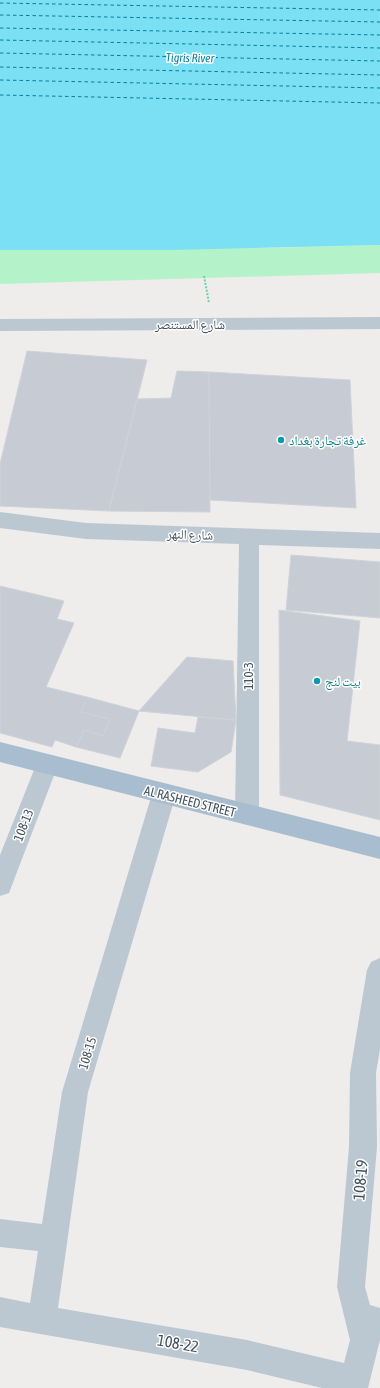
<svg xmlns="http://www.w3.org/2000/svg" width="380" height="1388" viewBox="0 0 380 1388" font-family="'Asap Condensed','Noto Naskh Arabic',sans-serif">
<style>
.green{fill:#b4f3ca}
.water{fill:#7ce0f5}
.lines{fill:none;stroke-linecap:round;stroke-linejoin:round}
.ferry{stroke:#037f99;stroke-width:1;stroke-dasharray:3.5 3;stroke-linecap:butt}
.building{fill:#c7cbd3;stroke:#cfd2d9}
.path{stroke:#69d49c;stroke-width:2;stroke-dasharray:2 1.5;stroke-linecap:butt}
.minor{fill:#bbc8d1;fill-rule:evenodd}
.major{fill:#a8bdcf;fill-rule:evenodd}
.culture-dot{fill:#0f9aa8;stroke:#fff;stroke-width:1.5}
.labels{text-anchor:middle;stroke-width:3;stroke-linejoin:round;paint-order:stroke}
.far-water-label{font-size:12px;font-style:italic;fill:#037f99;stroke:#fff}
.street-label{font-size:13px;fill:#43515c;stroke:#fff}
.culture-label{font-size:13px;fill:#0d838f;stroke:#fff;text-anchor:start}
.near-street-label{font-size:16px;fill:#43515c;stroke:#fff}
</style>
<rect width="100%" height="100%" fill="#efecec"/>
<path class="green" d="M380 245V273L0 284V250L268 248Z"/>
<path class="water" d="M0 0H380V245L172 250H0Z"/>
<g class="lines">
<g class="ferry">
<path d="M0 3 380 10"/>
<path d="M0 15 380 22"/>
<path d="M0 28 380 35"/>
<path d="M0 40 380 48"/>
<path d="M0 53 380 61"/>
<path d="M0 67 380 75"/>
<path d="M0 80 380 88"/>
<path d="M0 95 380 103"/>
</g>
</g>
<g class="building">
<path d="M27 351 147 360 109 511 0 506V464Z"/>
<path d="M177 371 209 372 210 512 109 511 137 399 171 398Z"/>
<path d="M209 372 350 380 356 508 210 500Z"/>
<path d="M291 555 380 562V618L286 610Z"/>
<path d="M0 586 64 601 57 619 74 623 46 687 87 697 81 712 110 719 103 736 84 730 76 747 55 740 52 747 0 733Z"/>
<path d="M279 610 360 621 347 741 380 745V820L280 795Z"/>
<path d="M187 657 233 661 236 720 139 711Z"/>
<path d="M87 697 139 711 120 758 76 747 84 730 103 736 110 719 81 712Z"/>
<path d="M198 717 236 720 231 752 198 772 151 766 158 728 195 733Z"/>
</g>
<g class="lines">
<path class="path" d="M204 276 209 303"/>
<g class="minor">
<path d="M380 317V329L0 331V319Z"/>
<path d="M0 512 86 523 380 533V549L259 545V815L255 822 247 825 239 822 235 815 239 544 86 539 0 528Z"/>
<path d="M47 755 55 758 58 765 12 885 9 893 0 896V855L36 765 39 758Z"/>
<path d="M164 784 172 787 176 794 88 1092 58 1308 247 1340 344 1363 350 1340 337 1287 349 1147 350 1073 367 970 371 962 380 958V1049L376 1073 377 1147 365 1287 370 1305 380 1308V1340L368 1388H322L247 1370 0 1327V1297L30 1303 38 1251 0 1247V1219L42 1224 62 1092 152 794 156 787Z"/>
</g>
<path class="major" d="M0 742 380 837V859L0 762Z"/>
</g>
<g class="culture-dot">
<circle cx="281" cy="440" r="4"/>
<circle cx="317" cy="681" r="4"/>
</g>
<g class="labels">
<g class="far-water-label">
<text transform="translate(190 58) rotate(1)" y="4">Tigris River</text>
</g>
<g class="street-label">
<text x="190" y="329">شارع المستنصر</text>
<text transform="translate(190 534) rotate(2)" y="5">شارع النهر</text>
<text transform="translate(248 676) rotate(-90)" y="5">110-3</text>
<text transform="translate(190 801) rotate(14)" y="5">AL RASHEED STREET</text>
<text transform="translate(23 825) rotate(-69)" y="5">108-13</text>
<text transform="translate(87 1053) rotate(-73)" y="5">108-15</text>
</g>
<g class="culture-label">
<text x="289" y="445">غرفة تجارة بغداد</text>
<text x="325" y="686">بيت لنج</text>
</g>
<g class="near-street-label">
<text transform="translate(360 1180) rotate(-85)" y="6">108-19</text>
<text transform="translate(178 1343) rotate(10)" y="6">108-22</text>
</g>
</g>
</svg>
